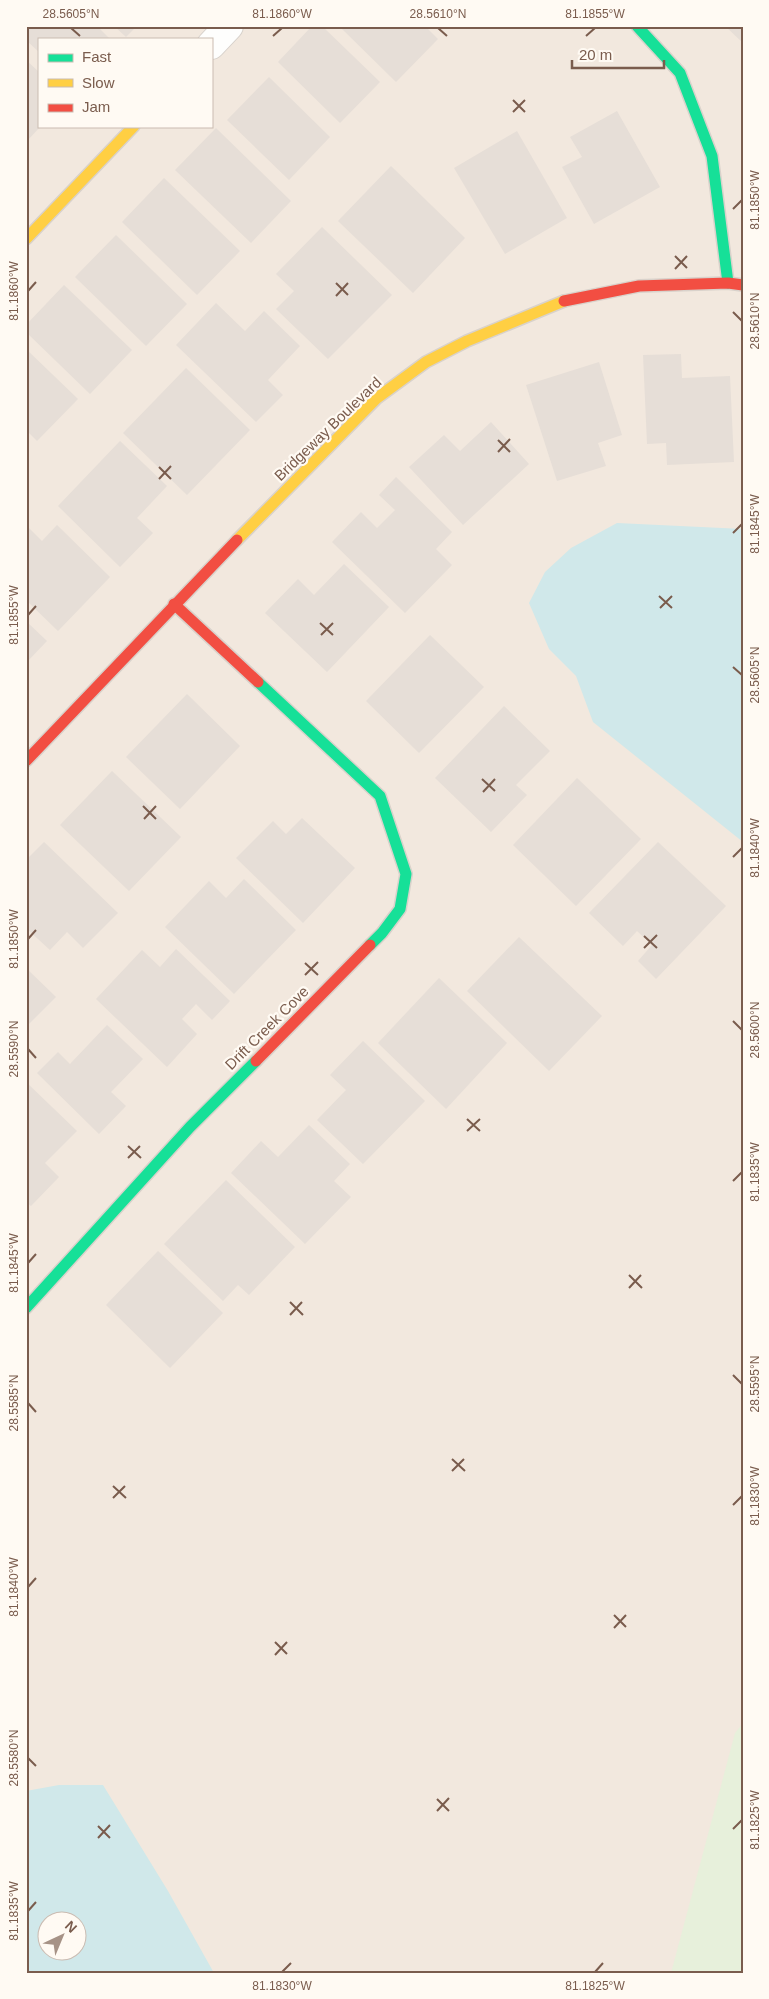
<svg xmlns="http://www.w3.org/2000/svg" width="769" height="1999" viewBox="0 0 769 1999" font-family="Arial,sans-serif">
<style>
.residential{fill:#f2e8de;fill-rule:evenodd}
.green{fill:#e7f0db}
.water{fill:#d0e8ea;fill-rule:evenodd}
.building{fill:#e6ded7}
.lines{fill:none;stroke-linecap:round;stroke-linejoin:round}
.street-casing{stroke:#d7d1cb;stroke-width:30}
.fast-casing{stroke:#d9d2cb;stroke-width:14}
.slow-casing{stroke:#d9d2cb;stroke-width:14}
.jam-casing{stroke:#d9d2cb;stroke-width:14}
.street{stroke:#fefefd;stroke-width:28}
.fast{stroke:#16e098;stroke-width:11}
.slow{stroke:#ffcf43;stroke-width:11}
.jam{stroke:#f24e42;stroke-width:11}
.ticks{fill:none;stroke:#7a5c4d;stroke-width:2}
.labels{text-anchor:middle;stroke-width:4.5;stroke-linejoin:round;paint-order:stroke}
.street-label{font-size:15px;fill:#7a5c4d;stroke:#fffaf3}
.neatline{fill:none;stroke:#7a5c4d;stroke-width:2}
.ticks-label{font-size:12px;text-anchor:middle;fill:#7a5c4d}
</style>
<rect width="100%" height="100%" fill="#f9f5f0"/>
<path class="residential" d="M26 26H743V1935L707 1973H26ZM39 39H211V126H39ZM48 1922H78V1952H48Z"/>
<path class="green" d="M743 1723V1973H671L735 1733Z"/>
<g class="water">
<path d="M617 523 743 529V842L593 722 576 676 549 649 529 603 545 572 571 548Z"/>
<path d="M59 1785H103L168 1891 214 1973H26V1791ZM48 1922H78V1952H48Z"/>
</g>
<g class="building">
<path d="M26 26H97L110 39H39V52L26 40Z"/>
<path d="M114 26H137L126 37Z"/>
<path d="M312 26H322L380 82 340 123 278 62Z"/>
<path d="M339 26H425L438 39 396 82Z"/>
<path d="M725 26H743V43Z"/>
<path d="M26 60 39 72V126H41L26 142Z"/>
<path d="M269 77 330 137 289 180 227 120Z"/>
<path d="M617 111 660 187 594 224 562 167 582 157 570 137Z"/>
<path d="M216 128 291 201 251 243 175 170Z"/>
<path d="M517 131 567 218 505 254 454 168Z"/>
<path d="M391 166 465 238 413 293 338 221Z"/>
<path d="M164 178 240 251 197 295 122 222Z"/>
<path d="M322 227 392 295 328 359 276 309 294 291 276 274Z"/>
<path d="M116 235 187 304 146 346 75 277Z"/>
<path d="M64 285 132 350 90 394 26 332V325Z"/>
<path d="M216 303 245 331 264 311 300 346 268 380 283 395 256 422 176 345Z"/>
<path d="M26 349 78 399 37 441 26 430Z"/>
<path d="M681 354 682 378 730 376 734 462 667 465 666 443 647 444 643 355Z"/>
<path d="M599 362 622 435 598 443 606 466 557 481 526 385Z"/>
<path d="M186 368 250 430 187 495 123 433Z"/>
<path d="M491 422 529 464 463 525 409 467 444 435 460 451Z"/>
<path d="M120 441 167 486 137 518 153 533 120 567 58 506Z"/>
<path d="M396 477 452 532 436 549 452 565 405 613 332 542 361 512 377 528 395 510 379 495Z"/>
<path d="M57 525 110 577 58 631 26 600V528L28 527 42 541Z"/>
<path d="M344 564 389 607 327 672 265 613 298 579 314 595Z"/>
<path d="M26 621 47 641 26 663Z"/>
<path d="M430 635 484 687 419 753 366 701Z"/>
<path d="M187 694 240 746 180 809 126 757Z"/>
<path d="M504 706 550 751 516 785 527 795 491 832 435 778Z"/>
<path d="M112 771 181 837 129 891 60 825Z"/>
<path d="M577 778 641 839 576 906 513 845Z"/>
<path d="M302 818 355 868 303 923 236 858 273 821 286 834Z"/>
<path d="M44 842 118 913 83 948 67 932 50 950 26 928V860Z"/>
<path d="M658 842 726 906 656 979 638 961 652 945 637 931 623 946 589 913Z"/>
<path d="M244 879 296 930 234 994 165 927 209 881 226 898Z"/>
<path d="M519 937 602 1016 549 1071 467 991Z"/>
<path d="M176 949 230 1001 212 1020 196 1004 182 1019 197 1034 167 1067 96 999 142 950 160 967Z"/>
<path d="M26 968 56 997 26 1027Z"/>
<path d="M439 978 507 1043 446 1109 378 1043Z"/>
<path d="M107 1025 143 1059 111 1092 126 1106 99 1134 37 1073 58 1052 70 1064Z"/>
<path d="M363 1041 425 1101 363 1164 317 1120 346 1090 330 1075Z"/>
<path d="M26 1082 77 1131 45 1163 59 1177 31 1206 26 1202Z"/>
<path d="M309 1125 350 1164 334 1181 351 1197 305 1244 231 1173 261 1141 278 1157Z"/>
<path d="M226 1180 295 1247 249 1295 238 1285 223 1301 164 1244Z"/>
<path d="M158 1251 223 1313 170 1368 106 1305Z"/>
</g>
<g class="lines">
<g class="street-casing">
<path id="street" d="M211 45 229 26"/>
</g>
<g class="fast-casing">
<g id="fast">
<path d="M637 26 680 73 712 156 728 283"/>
<path d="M258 682 380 796 406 874 400 909 382 933 370 945"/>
<path d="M26 1308 190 1127 256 1061"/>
</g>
</g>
<g class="slow-casing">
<g id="slow">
<path d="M26 239 134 126"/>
<path d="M237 540 377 398 426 362 467 341 564 301"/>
</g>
</g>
<g class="jam-casing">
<g id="jam">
<path d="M564 301 639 286 728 283 743 285"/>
<path d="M174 604 258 682"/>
<path d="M26 761 237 540"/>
<path d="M256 1061 370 945"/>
</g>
</g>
<use href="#street" class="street"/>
<use href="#fast" class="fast"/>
<use href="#slow" class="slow"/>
<use href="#jam" class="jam"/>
</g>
<path class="ticks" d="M71 28 80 36M438 28 447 36M273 36 282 28M586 36 595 28M513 100 525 112M513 112 525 100M733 209 742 200M675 256 687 268M675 269 687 256M336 283 348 295M28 291 36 282M336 296 348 283M733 312 742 321M498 440 510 452M498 452 510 439M159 467 171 479M159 479 171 466M733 533 742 524M659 596 672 608M660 608 672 596M28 615 36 606M320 623 333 635M321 635 333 623M733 667 742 675M482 779 495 791M483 792 495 779M143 806 156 819M144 819 156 806M733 857 742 848M644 936 657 948M28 939 36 930M644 948 657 935M305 963 318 975M305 975 318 962M733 1021 742 1030M28 1049 36 1058M467 1119 480 1131M467 1131 480 1119M128 1146 141 1158M128 1158 140 1146M733 1181 742 1172M28 1263 36 1254M629 1275 642 1288M629 1288 641 1275M290 1302 303 1315M290 1315 302 1302M733 1375 742 1384M28 1403 36 1412M452 1459 465 1471M452 1471 464 1459M113 1486 126 1498M113 1498 125 1486M733 1505 742 1496M28 1587 36 1578M614 1615 626 1627M614 1628 626 1615M275 1642 287 1654M275 1655 287 1642M28 1758 36 1766M437 1799 449 1811M437 1811 449 1798M98 1826 110 1838M733 1829 742 1820M98 1838 110 1825M28 1911 36 1902M282 1972 291 1963M595 1972 603 1963"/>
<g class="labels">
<g class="street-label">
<text transform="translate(328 429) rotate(-44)" y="5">Bridgeway Boulevard</text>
<text transform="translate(267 1028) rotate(-45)" y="5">Drift Creek Cove</text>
</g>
</g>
<rect width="769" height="1999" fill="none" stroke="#fffaf3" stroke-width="55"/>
<rect x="38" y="38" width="175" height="90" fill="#fffaf3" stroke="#cabbb1"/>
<rect x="48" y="54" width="25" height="8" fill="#16e098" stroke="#cabbb1"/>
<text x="82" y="62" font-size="15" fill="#7a5c4d">Fast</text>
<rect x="48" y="79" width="25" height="8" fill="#ffcf43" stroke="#cabbb1"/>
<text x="82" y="88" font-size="15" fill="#7a5c4d">Slow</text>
<rect x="48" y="104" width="25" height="8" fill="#f24e42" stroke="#cabbb1"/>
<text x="82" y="112" font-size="15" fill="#7a5c4d">Jam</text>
<g transform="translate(62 1936) rotate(44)"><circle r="24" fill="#fffaf3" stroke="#cabbb1"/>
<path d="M0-4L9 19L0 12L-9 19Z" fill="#a69286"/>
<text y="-8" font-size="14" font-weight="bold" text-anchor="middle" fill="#7a5c4d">N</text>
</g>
<path d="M572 60v8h92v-8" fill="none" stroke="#7a5c4d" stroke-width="2.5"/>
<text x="579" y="60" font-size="15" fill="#7a5c4d" stroke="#fffaf3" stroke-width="4" paint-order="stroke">20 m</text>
<rect x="28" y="28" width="714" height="1944" class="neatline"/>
<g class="ticks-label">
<text x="71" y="18">28.5605°N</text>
<text x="282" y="18">81.1860°W</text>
<text x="438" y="18">28.5610°N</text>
<text x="595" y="18">81.1855°W</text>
<text transform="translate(755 200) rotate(-90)" y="4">81.1850°W</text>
<text transform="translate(14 291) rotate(-90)" y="4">81.1860°W</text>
<text transform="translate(755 321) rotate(-90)" y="4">28.5610°N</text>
<text transform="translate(755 524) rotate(-90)" y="4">81.1845°W</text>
<text transform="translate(14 615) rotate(-90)" y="4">81.1855°W</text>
<text transform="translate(755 675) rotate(-90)" y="4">28.5605°N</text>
<text transform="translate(755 848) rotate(-90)" y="4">81.1840°W</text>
<text transform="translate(14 939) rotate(-90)" y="4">81.1850°W</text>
<text transform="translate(755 1030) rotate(-90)" y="4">28.5600°N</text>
<text transform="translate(14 1049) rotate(-90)" y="4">28.5590°N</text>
<text transform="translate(755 1172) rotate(-90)" y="4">81.1835°W</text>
<text transform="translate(14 1263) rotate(-90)" y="4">81.1845°W</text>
<text transform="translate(755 1384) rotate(-90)" y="4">28.5595°N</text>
<text transform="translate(14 1403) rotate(-90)" y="4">28.5585°N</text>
<text transform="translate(755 1496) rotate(-90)" y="4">81.1830°W</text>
<text transform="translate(14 1587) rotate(-90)" y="4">81.1840°W</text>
<text transform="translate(14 1758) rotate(-90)" y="4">28.5580°N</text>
<text transform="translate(755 1820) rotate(-90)" y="4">81.1825°W</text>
<text transform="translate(14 1911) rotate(-90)" y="4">81.1835°W</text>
<text x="282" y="1990">81.1830°W</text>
<text x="595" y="1990">81.1825°W</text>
</g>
</svg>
